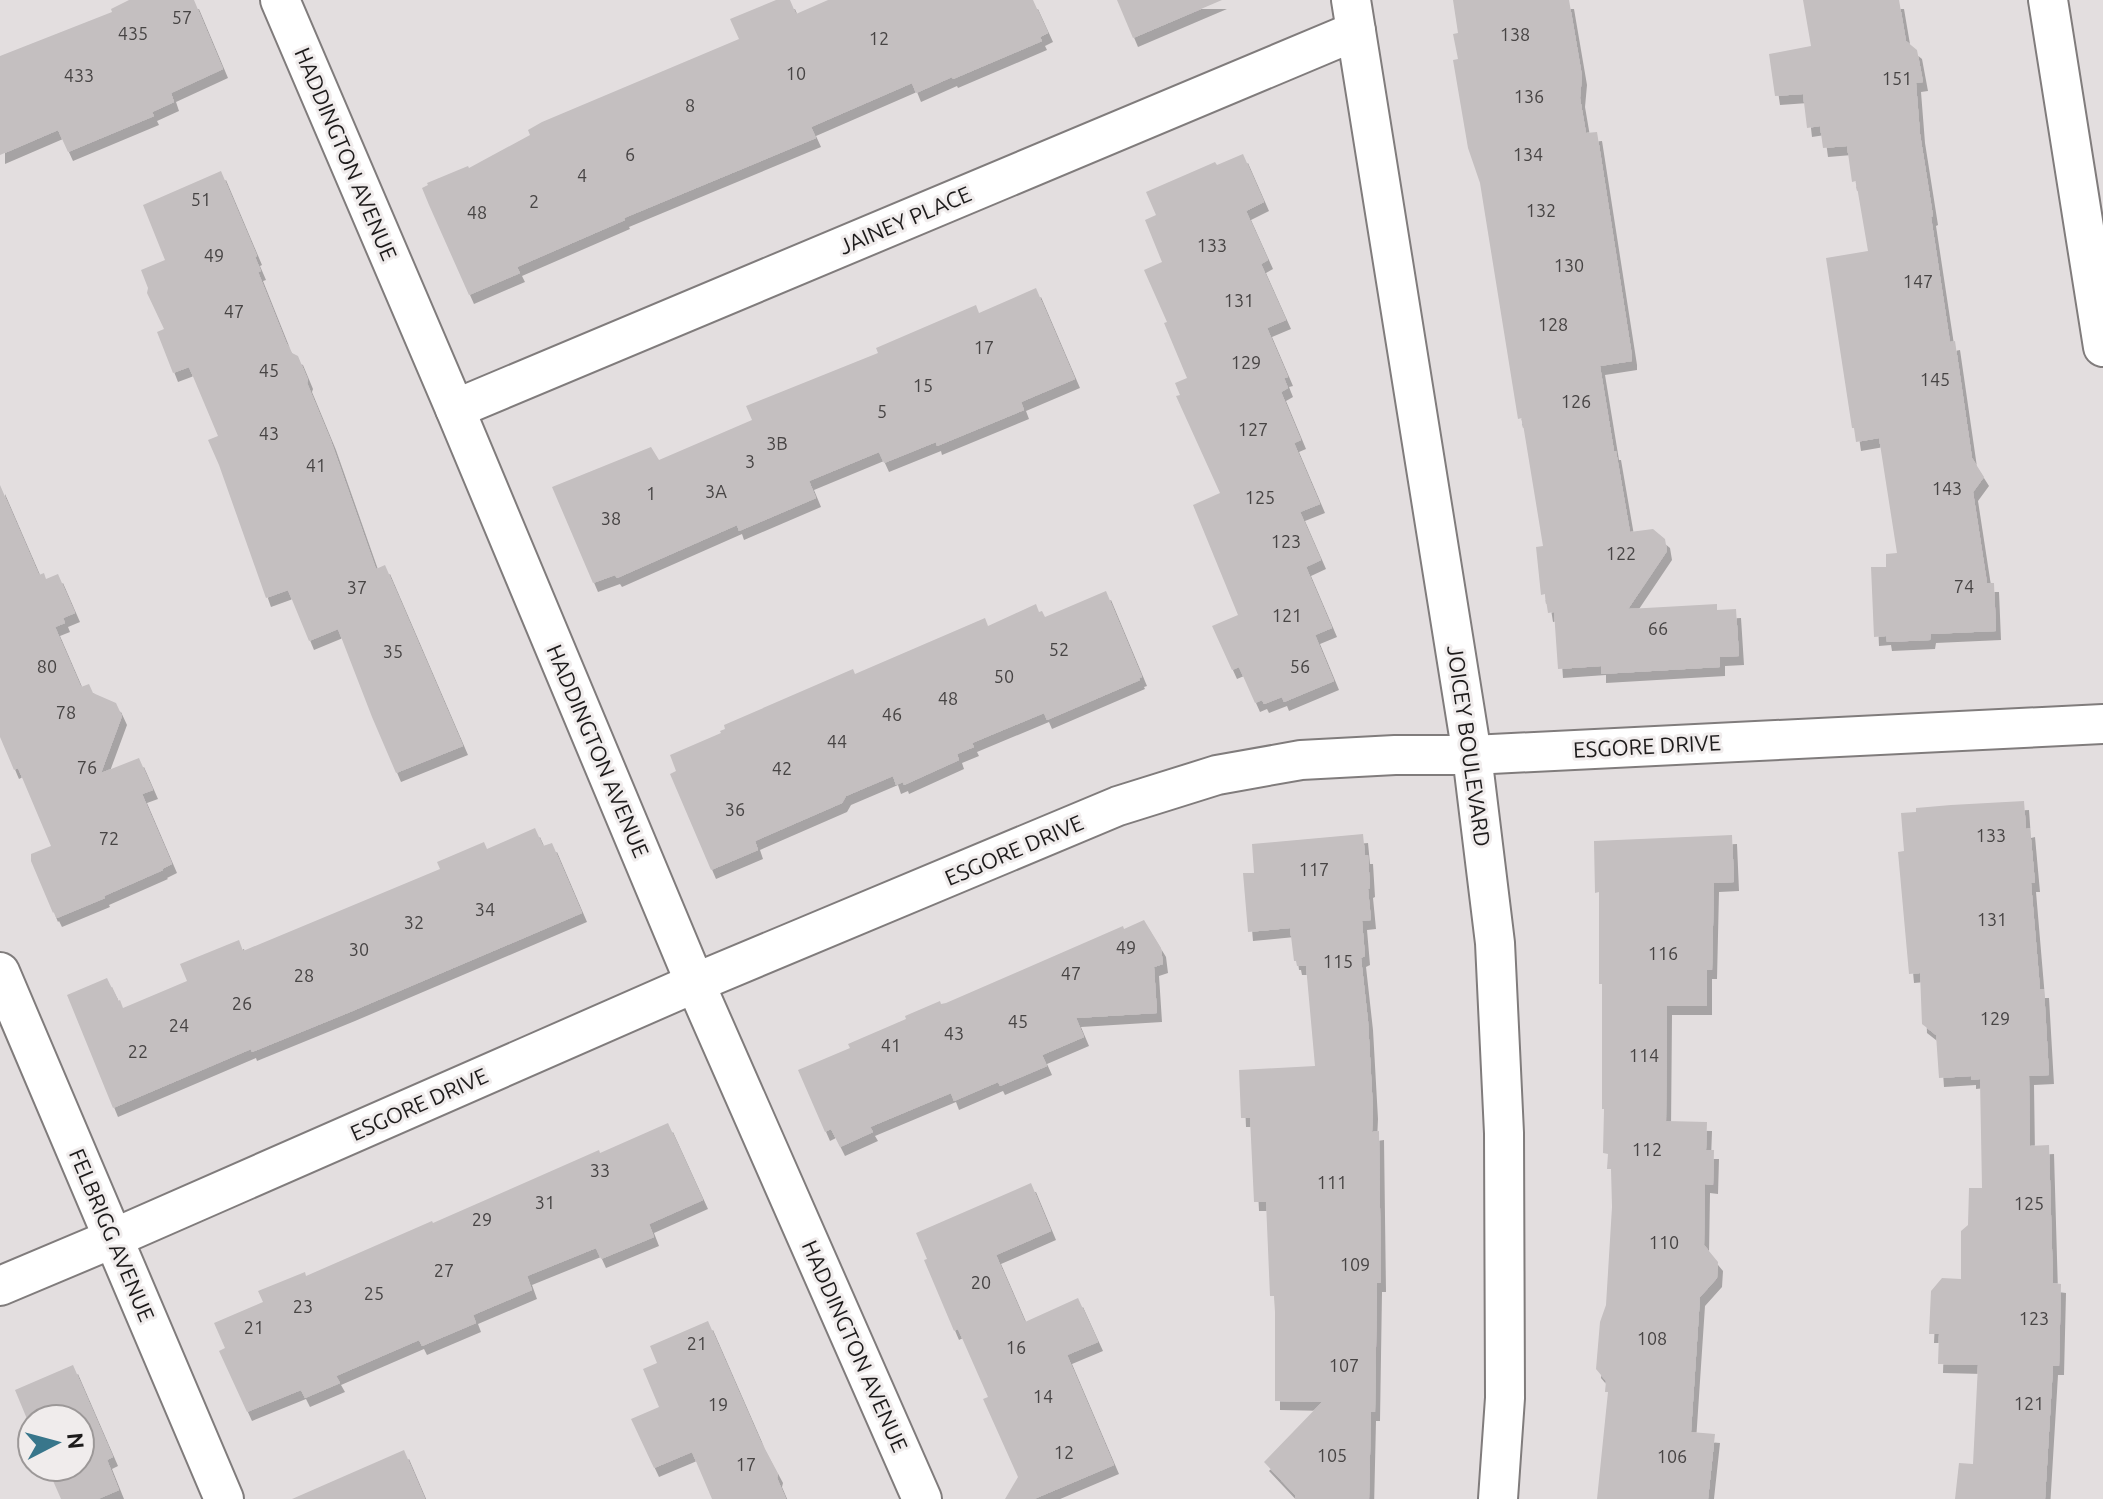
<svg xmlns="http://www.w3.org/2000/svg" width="2103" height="1499" viewBox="0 0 2103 1499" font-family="Ubuntu,sans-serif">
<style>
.building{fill:#c4bfc0;filter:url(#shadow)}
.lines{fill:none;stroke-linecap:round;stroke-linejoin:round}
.minor-casing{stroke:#807c7c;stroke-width:42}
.minor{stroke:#fff;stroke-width:38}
.labels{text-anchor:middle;stroke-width:6;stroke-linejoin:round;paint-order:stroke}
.number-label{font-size:18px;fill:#474444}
.street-label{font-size:22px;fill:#1d1b1b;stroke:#f0ecec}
</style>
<defs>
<filter id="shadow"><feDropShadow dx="5" dy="9" stdDeviation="0" flood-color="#0004"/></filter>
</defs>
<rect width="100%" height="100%" fill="#e3dedf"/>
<g class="building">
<path d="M129 0H194L223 69 171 93 174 102 152 112 154 116 68 152 58 130 0 155V56L112 12 111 9Z"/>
<path d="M776 0H790L796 14 828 0H1033L1048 33 1040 37 1042 41 953 79 952 77 916 93 912 83 811 127 816 138 624 218 625 220 517 267 520 273 469 295 429 205 422 188 428 185 427 183 468 166 469 168 530 135 528 130 542 122 739 39 730 19Z"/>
<path d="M1117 0H1222L1133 38Z"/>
<path d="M1453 0H1569L1582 76 1580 98 1586 133 1597 132 1632 356V361L1600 366 1614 451H1616L1630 532 1653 529 1665 539 1667 551 1628 609 1717 604V610L1736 609 1739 656 1720 657V667L1601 674V666L1558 669 1554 612 1548 613 1545 594 1541 595 1536 547 1543 546 1522 418 1518 419 1480 183 1468 148 1453 60 1458 59 1453 34 1458 33Z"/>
<path d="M1803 0H1899L1906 41 1917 50 1923 82 1916 83 1920 134 1933 216 1931 217 1950 342 1955 341 1972 458 1984 477 1973 492 1987 583H1994L1996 631 1931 634 1930 640 1887 642 1886 636 1874 637 1871 567H1886V554L1897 553 1879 438 1856 442 1854 428H1852L1826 258 1868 251 1856 181 1852 182 1847 146 1823 148 1820 126 1807 128 1803 94 1775 96 1769 54 1811 46Z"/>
<path d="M1243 154 1264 202 1246 211 1268 260 1261 264 1286 320 1267 328 1288 377 1284 378 1288 388 1281 392 1301 440 1294 443 1320 504 1300 512 1321 560 1306 567 1332 628 1315 635 1334 681 1284 702 1282 697 1264 704 1262 700 1255 703 1239 667 1232 670 1212 626 1238 615 1193 505 1220 493 1176 396 1180 395 1175 383 1187 378 1164 323 1167 322 1144 270 1162 262 1145 220 1156 215 1146 192 1215 162 1217 165Z"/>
<path d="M221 171 257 256 255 257 261 271 258 272 286 342 292 353 298 356 308 380 307 383 331 441 376 569 385 565 463 746 396 773 372 717 338 629 309 641 288 590 266 598 219 465 208 440 218 436 189 367 173 373 157 332 164 329 147 293 148 288 141 270 165 260 143 205Z"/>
<path d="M1036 288 1075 379 1021 402 1024 410 937 446 936 442 884 463 879 452 809 481 816 498 739 531 737 525 617 578 615 575 593 583 552 487 651 447 659 460 752 420 746 406 878 353 876 348 976 305 979 313Z"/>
<path d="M0 485 39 575 44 573 46 579 58 574 75 613 63 618 65 623 55 627 81 687 89 684 93 693 116 703 122 716 101 773 139 758 153 790 142 794 172 864 162 869 163 870 104 896 105 898 57 918 54 912 53 913 31 861V854L51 846 18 768 14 770 0 737Z"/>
<path d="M1106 591 1142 677 1139 678 1140 680 1047 720 1044 713 972 743 974 747 957 754 959 760 904 785 903 782 896 785 893 776 846 796 842 803 755 841 758 850 711 870 670 774 676 771 670 755 721 733 720 731 725 729 724 725 853 669 855 674 985 618 988 626 1036 604 1039 612 1042 611 1045 617Z"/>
<path d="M2024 801 2026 829 2030 828 2035 883H2031L2040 989H2044L2049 1075 2029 1076 2030 1146 2049 1145 2053 1283 2061 1284 2059 1366H2053L2045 1499H1955L1959 1463 1973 1464 1978 1365 1938 1364 1939 1334H1929L1931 1291 1942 1278 1961 1279V1231L1968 1225 1969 1188H1982L1980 1079 1971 1080V1076L1939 1078 1936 1035 1922 1024 1920 973 1909 974 1898 852 1904 851 1901 813 1916 812V808L1951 805Z"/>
<path d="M535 828 543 846 552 843 582 913 350 1012 252 1052 251 1049 113 1108 67 995 107 978 118 1001 120 1000 123 1008 187 981 180 964 239 940 243 951 440 869 437 862 484 842 487 849Z"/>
<path d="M1363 834 1365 855H1368L1370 888 1368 889 1371 920 1362 921 1365 956 1361 958 1368 1021 1373 1110 1372 1132 1379 1131 1381 1283H1377L1375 1412H1371L1369 1499H1295V1495L1264 1462 1322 1402 1275 1401V1312L1274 1296H1270L1266 1202H1254L1250 1118H1241L1239 1070 1315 1066 1306 966H1297L1296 961H1294L1290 928 1248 932 1243 873H1254L1252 844Z"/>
<path d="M1732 835 1734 882 1714 883 1712 970H1707V1006H1667L1666 1121 1707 1122 1706 1150H1714L1713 1185 1705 1184 1704 1245 1718 1262 1717 1278 1700 1297 1691 1432 1715 1434 1708 1499H1597L1608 1392H1605L1606 1381 1596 1369 1600 1322 1606 1305 1612 1207 1611 1169H1607L1608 1154 1603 1153 1604 1109H1602V984H1599V892L1595 893 1594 841Z"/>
<path d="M1144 920 1161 948 1163 964 1154 967 1157 1013 1076 1018 1084 1037 1042 1055 1047 1066 1000 1086 998 1082 954 1101 951 1093 870 1127 873 1132 840 1147 831 1129 825 1132 798 1070 850 1048 848 1044 906 1019 905 1016 940 1001 941 1004 946 1003 1123 926 1124 929Z"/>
<path d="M668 1123 703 1200 649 1224 654 1237 601 1259 596 1248 527 1276 532 1290 473 1315 476 1323 422 1346 419 1340 336 1376 340 1383 305 1398 301 1390 247 1412 219 1351 225 1348 214 1323 263 1302 258 1291 305 1272 306 1276 432 1221 433 1223 599 1150 600 1153Z"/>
<path d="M1031 1183 1051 1231 996 1255 1025 1322 1078 1298 1098 1342 1067 1355 1114 1465 1034 1499H1005L1018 1477 983 1399 988 1397 958 1329 954 1331 924 1260 927 1259 916 1233Z"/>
<path d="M708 1321 760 1440 778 1474 777 1478 786 1499H712L692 1452 654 1468 631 1419 659 1407 643 1369 657 1363 650 1346Z"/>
<path d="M73 1365 113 1457 107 1460 119 1490 98 1499H61L47 1467H80V1419H32V1431L15 1390Z"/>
<path d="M404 1450 425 1499H292Z"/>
</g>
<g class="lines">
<g class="minor-casing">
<g id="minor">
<path d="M280 0 455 409 695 983 922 1499"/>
<path d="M1351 0 1472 755 1495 943 1504 1133 1505 1398 1498 1499"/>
<path d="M2048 0 2103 347"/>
<path d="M455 409 1356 31"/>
<path d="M0 972 224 1499"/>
<path d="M0 1286 114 1238 695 983 1118 806 1217 775 1301 760 1395 755H1472L2103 724"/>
</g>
</g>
<use href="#minor" class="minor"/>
</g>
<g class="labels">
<g class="number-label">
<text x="182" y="24">57</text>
<text x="133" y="40">435</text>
<text x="1515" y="41">138</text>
<text x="879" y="45">12</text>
<text x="796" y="80">10</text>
<text x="79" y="82">433</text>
<text x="1897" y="85">151</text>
<text x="1529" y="103">136</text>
<text x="690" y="112">8</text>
<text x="630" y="161">6</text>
<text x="1528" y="161">134</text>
<text x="582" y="182">4</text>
<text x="201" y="206">51</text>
<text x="534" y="208">2</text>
<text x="1541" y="217">132</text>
<text x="477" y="219">48</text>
<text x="1212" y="252">133</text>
<text x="214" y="262">49</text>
<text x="1569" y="272">130</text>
<text x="1918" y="288">147</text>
<text x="1239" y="307">131</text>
<text x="234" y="318">47</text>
<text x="1553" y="331">128</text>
<text x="984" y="354">17</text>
<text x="1246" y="369">129</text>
<text x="269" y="377">45</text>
<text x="1935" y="386">145</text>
<text x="923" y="392">15</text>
<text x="1576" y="408">126</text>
<text x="882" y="418">5</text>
<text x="1253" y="436">127</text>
<text x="269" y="440">43</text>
<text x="777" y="450">3B</text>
<text x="750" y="468">3</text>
<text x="316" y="472">41</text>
<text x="1947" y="495">143</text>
<text x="716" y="498">3A</text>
<text x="651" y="500">1</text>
<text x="1260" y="504">125</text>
<text x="611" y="525">38</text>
<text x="1286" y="548">123</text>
<text x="1621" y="560">122</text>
<text x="1964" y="593">74</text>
<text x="357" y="594">37</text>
<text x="1287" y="622">121</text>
<text x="1658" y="635">66</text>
<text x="1059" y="656">52</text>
<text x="393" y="658">35</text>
<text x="47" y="673">80</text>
<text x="1300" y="673">56</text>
<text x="1004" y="683">50</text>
<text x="948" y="705">48</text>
<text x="66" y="719">78</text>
<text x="892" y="721">46</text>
<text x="837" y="748">44</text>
<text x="87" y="774">76</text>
<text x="782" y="775">42</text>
<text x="735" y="816">36</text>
<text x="1991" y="842">133</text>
<text x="109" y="845">72</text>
<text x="1314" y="876">117</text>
<text x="485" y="916">34</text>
<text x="1992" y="926">131</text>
<text x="414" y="929">32</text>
<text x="1126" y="954">49</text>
<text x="359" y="956">30</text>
<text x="1663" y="960">116</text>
<text x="1338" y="968">115</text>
<text x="1071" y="980">47</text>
<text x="304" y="982">28</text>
<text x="242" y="1010">26</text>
<text x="1995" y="1025">129</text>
<text x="1018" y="1028">45</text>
<text x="179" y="1032">24</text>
<text x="954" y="1040">43</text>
<text x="891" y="1052">41</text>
<text x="138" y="1058">22</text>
<text x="1644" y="1062">114</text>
<text x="1647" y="1156">112</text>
<text x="600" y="1177">33</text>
<text x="1332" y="1189">111</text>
<text x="545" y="1209">31</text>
<text x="2029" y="1210">125</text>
<text x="482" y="1226">29</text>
<text x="1664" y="1249">110</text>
<text x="1355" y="1271">109</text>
<text x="444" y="1277">27</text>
<text x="981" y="1289">20</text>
<text x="374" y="1300">25</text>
<text x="303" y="1313">23</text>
<text x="2034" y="1325">123</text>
<text x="254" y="1334">21</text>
<text x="1652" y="1345">108</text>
<text x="697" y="1350">21</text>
<text x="1016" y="1354">16</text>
<text x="1344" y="1372">107</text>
<text x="1043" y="1403">14</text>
<text x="2029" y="1410">121</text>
<text x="718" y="1411">19</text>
<text x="1064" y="1459">12</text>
<text x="1332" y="1462">105</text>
<text x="1672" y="1463">106</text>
<text x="746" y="1471">17</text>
</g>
<g class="street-label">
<text transform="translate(346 154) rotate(67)" y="8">HADDINGTON AVENUE</text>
<text transform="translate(905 220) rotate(-23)" y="8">JAINEY PLACE</text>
<text transform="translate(1469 746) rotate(82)" y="8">JOICEY BOULEVARD</text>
<text transform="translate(1647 746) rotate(-3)" y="8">ESGORE DRIVE</text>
<text transform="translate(598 751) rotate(67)" y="8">HADDINGTON AVENUE</text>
<text transform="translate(1014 850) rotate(-23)" y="8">ESGORE DRIVE</text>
<text transform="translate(419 1104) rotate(-24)" y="8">ESGORE DRIVE</text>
<text transform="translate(112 1235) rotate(67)" y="8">FELBRIGG AVENUE</text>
<text transform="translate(855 1346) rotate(66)" y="8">HADDINGTON AVENUE</text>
</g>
</g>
<g transform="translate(56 1443) rotate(84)"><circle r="38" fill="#f0ecec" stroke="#9c9898" stroke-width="2"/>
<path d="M0-6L14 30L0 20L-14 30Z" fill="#38768b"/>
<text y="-12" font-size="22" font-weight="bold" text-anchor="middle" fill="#1d1b1b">N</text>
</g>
</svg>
